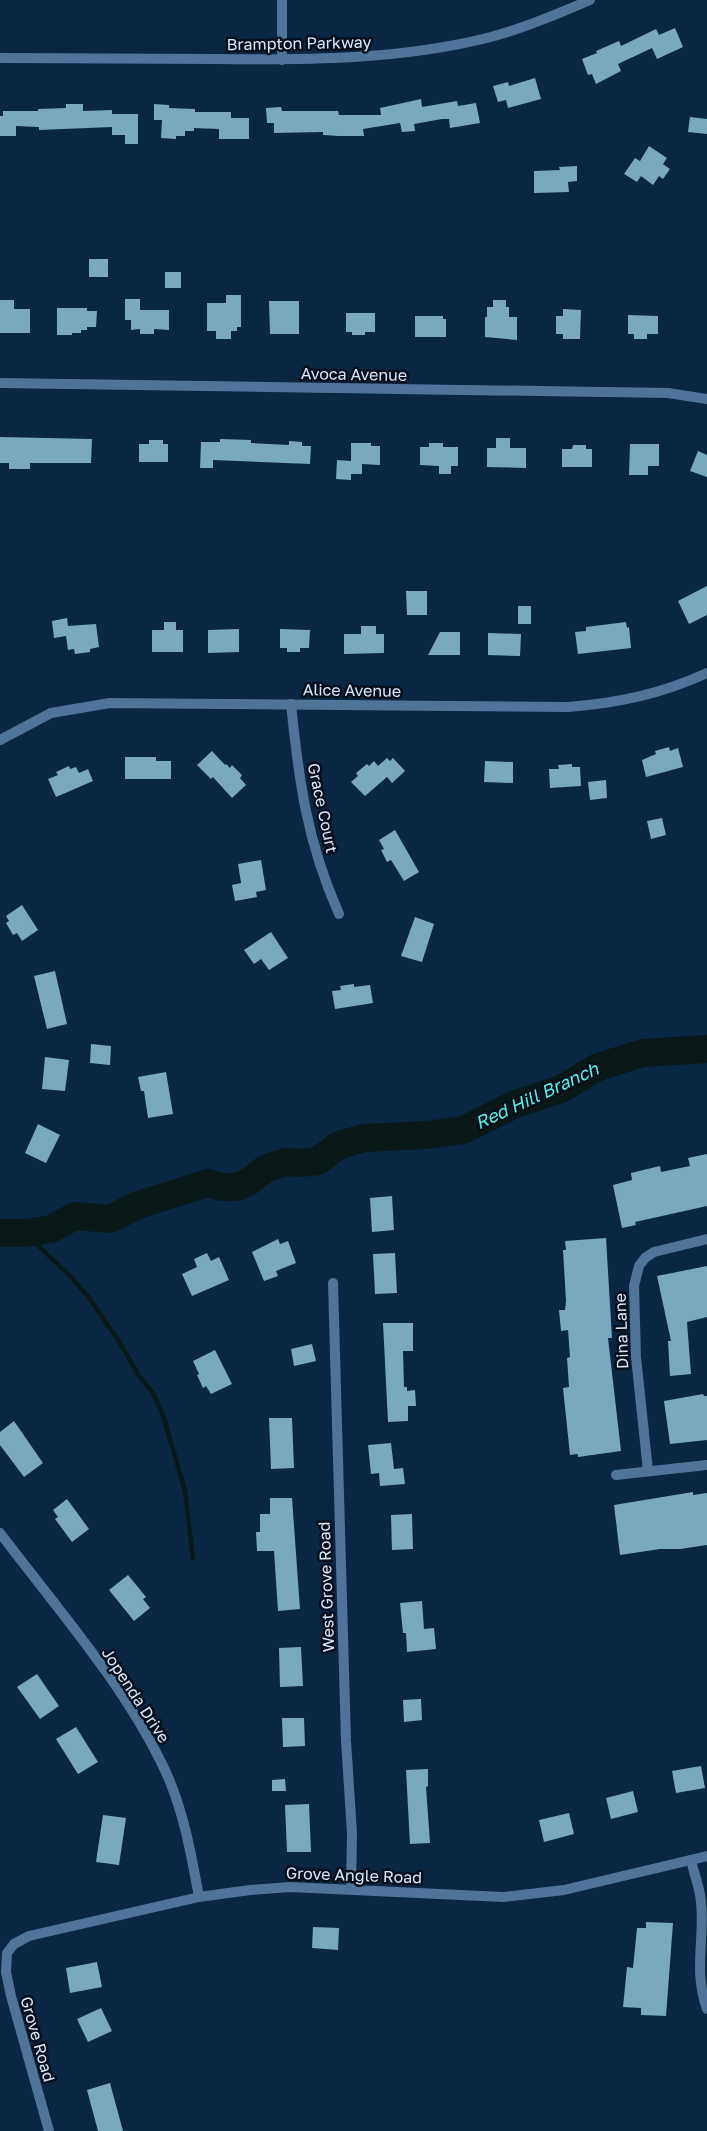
<svg xmlns="http://www.w3.org/2000/svg" width="707" height="2131" viewBox="0 0 707 2131" font-family="'Golos Text',sans-serif">
<style>
.lines{fill:none;stroke-linecap:round;stroke-linejoin:round}
.stream{stroke:#0a1817;stroke-width:4.5}
.river{stroke:#0a1817;stroke-width:28}
.building{fill:#79a9c0}
.minor{stroke:#4f749a;stroke-width:10}
.labels{text-anchor:middle;stroke-width:5;stroke-linejoin:round;paint-order:stroke}
.street-label{font-size:16px;fill:#d9eafc;stroke:#050f1b}
.water-label{font-size:18px;font-style:italic;fill:#54f2e9;stroke:#050f1b}
</style>
<rect width="100%" height="100%" fill="#092742"/>
<g class="lines">
<path class="stream" d="M25 1233 73 1279 90 1299 122 1346 139 1376 153 1393 163 1415 185 1491 193 1558"/>
<path class="river" d="M0 1233H25L51 1229 75 1216 110 1219 138 1205 208 1183 222 1187H237L250 1181 265 1169 285 1162 300 1163 318 1161 339 1145 364 1138 426 1135 463 1130 516 1104 561 1089 598 1067 643 1053 707 1049"/>
</g>
<g class="building">
<path d="M675 28 683 47 657 59 652 48 618 64 621 71 596 84 592 74 588 75 582 59 597 53 596 51 619 41 621 46 656 29 659 35Z"/>
<path d="M535 78 541 99 508 108 506 100 498 102 493 86 508 82 509 86Z"/>
<path d="M421 99 422 107 457 101 458 106 476 103 480 123 450 128 449 119H442L414 124 415 131 402 132 400 123 363 129 364 136H338L323 135V132L274 133V123H267L266 108 281 107 282 111H338L339 115H381L380 108Z"/>
<path d="M66 104H83V111L112 110V114H138V144H125V135H112V127L39 130V127L16 126V136H0V116H3V111H38V109L66 108Z"/>
<path d="M154 104 169 105V108L195 109V112H231V118H249V139H219V129L194 128V131H185V136H176V139L161 138 162 120H154Z"/>
<path d="M690 117 707 119V134L688 132Z"/>
<path d="M649 146 667 158 663 164 670 169 663 179 659 176 653 185 641 176 637 182 624 174 635 158 640 161Z"/>
<path d="M577 166V181L568 182 569 192 534 193V171L560 170 559 167Z"/>
<rect x="89" y="259" width="19" height="18"/>
<rect x="165" y="272" width="16" height="16"/>
<path d="M226 295H241V327H237V331H231V339H216V331H207V303H226Z"/>
<path d="M125 299H140V310H169V330L154 329V334H140V329L131 330V320H125Z"/>
<path d="M0 300H14V309H30V333H0Z"/>
<path d="M493 300H506V307H509V317H517V340L485 337V317H487V307H493Z"/>
<path d="M269 301H299V334H270Z"/>
<path d="M57 308H87V311H97L96 327H87V330H81V333H72V335H57Z"/>
<path d="M563 309 581 310 580 339H563V334H556V316H563Z"/>
<path d="M346 313H375V332H365V335H352V332H346Z"/>
<path d="M628 315 658 316V334H647V339H634V334H628Z"/>
<path d="M415 316H443V319H446V337H415Z"/>
<path d="M0 437 92 439 91 463H30V469H9V463H0Z"/>
<path d="M496 438H510V448H526V468L487 467V448H496Z"/>
<path d="M220 439 251 440V443L289 445V441L302 442V446H311L310 464 213 460V468H200L201 442H220Z"/>
<path d="M149 440H163V444H168V462H139V444H149Z"/>
<path d="M351 443H371V446H380V465L362 464V474H351V480L336 479 337 460 351 461Z"/>
<path d="M429 443H443V447H458V466H451V474H439V466L420 465V447H429Z"/>
<path d="M630 444H659V466H648V475H629Z"/>
<path d="M573 445H586V449H592V467H562V449H572Z"/>
<path d="M698 451 707 455V477L690 471Z"/>
<path d="M707 586V615L689 624 678 601Z"/>
<path d="M406 591H427V615H407Z"/>
<rect x="518" y="606" width="13" height="18"/>
<path d="M67 618 68 626 96 624 99 647 90 649V652L75 654 74 649 68 650 66 636 54 638 52 621Z"/>
<path d="M164 622H176V630H183V652H152V630H164Z"/>
<path d="M626 622 627 628 629 627 631 648 578 654 575 632 586 631V627Z"/>
<path d="M361 626H376V634H384V653L344 654V634H361Z"/>
<path d="M239 629V652L208 653V630Z"/>
<path d="M280 629 310 630 309 648H300V652H287V648H280Z"/>
<path d="M440 632H460V655H428Z"/>
<path d="M488 633 521 634 520 656 488 655Z"/>
<path d="M669 747 670 751 678 748 683 767 646 777 642 760 656 754 655 751Z"/>
<path d="M212 751 225 765 226 764 230 768 232 765 242 775 240 778 246 785 232 798 213 777 211 779 197 765Z"/>
<path d="M125 757H156V761H171V779H125Z"/>
<path d="M387 758 390 761 393 758 405 771 392 783 387 777 365 796 351 782 358 776 356 773 367 764 369 766 374 761 378 766Z"/>
<path d="M485 761 513 762V783L484 782Z"/>
<path d="M572 764V767H580L581 786 550 788 549 769H559L558 765Z"/>
<path d="M69 766 70 769 76 767 79 773 88 769 93 781 56 797 48 779 58 775 56 772Z"/>
<path d="M606 780 607 798 590 800 588 782Z"/>
<path d="M662 818 666 835 651 839 647 821Z"/>
<path d="M395 830 419 872 404 881 391 860 387 862 381 850 384 849 379 840Z"/>
<path d="M261 860 266 890 256 892 257 897 235 901 232 885 241 883 238 864Z"/>
<path d="M22 905 38 930 22 941 17 933 13 935 6 923 9 921 6 916Z"/>
<path d="M415 917 434 924 422 962 401 956Z"/>
<path d="M271 932 288 958 269 970 261 959 254 964 244 950Z"/>
<path d="M55 971 67 1024 47 1029 34 976Z"/>
<path d="M354 984V987L370 985 373 1003 335 1009 332 991 341 990 340 986Z"/>
<path d="M91 1044 111 1046 110 1065 90 1063Z"/>
<path d="M45 1057 69 1060 65 1091 42 1089Z"/>
<path d="M166 1072 173 1114 148 1118 144 1091H141L138 1077Z"/>
<path d="M38 1124 60 1135 46 1163 25 1153Z"/>
<path d="M707 1154V1206L635 1222 636 1225 622 1228 613 1185 632 1180 631 1173 660 1166 661 1172 690 1166 688 1158Z"/>
<path d="M392 1196 394 1230 372 1232 370 1198Z"/>
<path d="M606 1238 612 1338H608L621 1451 578 1457V1454L570 1455 563 1388 569 1387 567 1358 570 1357 568 1330 561 1331 559 1310H565L566 1301 563 1250H566L565 1241Z"/>
<path d="M278 1239 280 1244 288 1241 296 1263 276 1271 278 1276 264 1281 252 1252Z"/>
<path d="M207 1253 211 1261 219 1257 229 1280 192 1296 182 1274 197 1267 194 1259Z"/>
<path d="M395 1253 397 1293 375 1294 373 1254Z"/>
<path d="M707 1266V1317L687 1322 691 1374 670 1376 668 1341H671L657 1276Z"/>
<path d="M383 1323H413V1351H403L404 1387H407V1391L415 1390 416 1406H408V1421L388 1422Z"/>
<path d="M312 1344 316 1361 294 1366 291 1349Z"/>
<path d="M215 1350 232 1384 211 1394 206 1386 203 1388 197 1375 199 1374 193 1361Z"/>
<path d="M703 1394 704 1396H707V1440L670 1444 664 1401Z"/>
<path d="M269 1418H292L294 1468 271 1469Z"/>
<path d="M14 1421 43 1463 24 1477 0 1445V1432Z"/>
<path d="M391 1443 394 1469 403 1468 405 1484 380 1486 379 1473 371 1474 368 1445Z"/>
<path d="M693 1492V1495L707 1493V1545L680 1549H660L620 1555 614 1505Z"/>
<path d="M270 1498H292L300 1609 278 1611 274 1551H257L256 1532H260V1514H270Z"/>
<path d="M67 1499 89 1529 72 1542 55 1519 58 1517 53 1510Z"/>
<path d="M412 1514 413 1549 392 1550 391 1515Z"/>
<path d="M128 1575 146 1597 143 1599 150 1608 134 1621 109 1590Z"/>
<path d="M422 1601 424 1629 434 1628 436 1649 407 1652 406 1633H403L400 1603Z"/>
<path d="M301 1647 303 1686 280 1687 279 1648Z"/>
<path d="M37 1674 59 1706 40 1719 17 1687Z"/>
<path d="M421 1699 422 1720 404 1722 403 1700Z"/>
<path d="M282 1718H304L305 1746 283 1747Z"/>
<path d="M76 1727 98 1762 78 1774 56 1739Z"/>
<path d="M701 1766 705 1788 676 1793 672 1771Z"/>
<path d="M428 1769V1786L426 1787 430 1843 410 1844 406 1770Z"/>
<path d="M285 1779 286 1791H272V1780Z"/>
<path d="M633 1791 638 1812 611 1819 606 1798Z"/>
<path d="M309 1804 311 1852H287L285 1805Z"/>
<path d="M569 1813 574 1834 544 1842 539 1820Z"/>
<path d="M103 1815 126 1818 119 1865 96 1862Z"/>
<path d="M646 1922 673 1923 666 2016 641 2015V2008L623 2007 627 1967 633 1968 637 1928H646Z"/>
<path d="M313 1927 339 1928 338 1950 312 1948Z"/>
<path d="M97 1962 102 1987 70 1993 66 1968Z"/>
<path d="M101 2008 112 2031 88 2042 77 2019Z"/>
<path d="M110 2083 123 2131H98L87 2090Z"/>
</g>
<g class="lines">
<g class="minor">
<path d="M0 58C72 58 144 59 216 59 309 60 400 60 491 37 525 28 558 14 590 0"/>
<path d="M282 60V0"/>
<path d="M0 383 668 393 707 399"/>
<path d="M291 704C299 782 307 842 339 914"/>
<path d="M0 740 51 713 110 703 568 707C618 703 661 694 707 673"/>
<path d="M333 1283 346 1741 352 1833 351 1889"/>
<path d="M648 1471 636 1357 634 1286 639 1266 645 1258 654 1252 707 1239"/>
<path d="M616 1475 707 1465"/>
<path d="M0 1533C56 1607 123 1683 163 1766 183 1807 191 1853 199 1897"/>
<path d="M691 1860C694 1874 700 1888 701 1902 705 1940 693 1970 707 2009"/>
<path d="M49 2131 11 1996 6 1972 7 1953 14 1944 29 1936 199 1897 250 1890 290 1887 503 1897 564 1890 707 1856"/>
</g>
</g>
<g class="labels">
<g class="street-label">
<text transform="translate(299 43) rotate(-1)" y="6">Brampton Parkway</text>
<text transform="translate(354 374) rotate(1)" y="6">Avoca Avenue</text>
<text transform="translate(352 690) rotate(1)" y="6">Alice Avenue</text>
<text transform="translate(323 808) rotate(78)" y="6">Grace Court</text>
<text transform="translate(621 1331) rotate(-92)" y="6">Dina Lane</text>
<text transform="translate(326 1587) rotate(-92)" y="6">West Grove Road</text>
<text transform="translate(136 1695) rotate(57)" y="6">Jopenda Drive</text>
<text transform="translate(354 1875) rotate(2)" y="6">Grove Angle Road</text>
<text transform="translate(38 2039) rotate(74)" y="6">Grove Road</text>
</g>
<g class="water-label">
<text transform="translate(537 1096) rotate(-25)" y="6">Red Hill Branch</text>
</g>
</g>
</svg>
